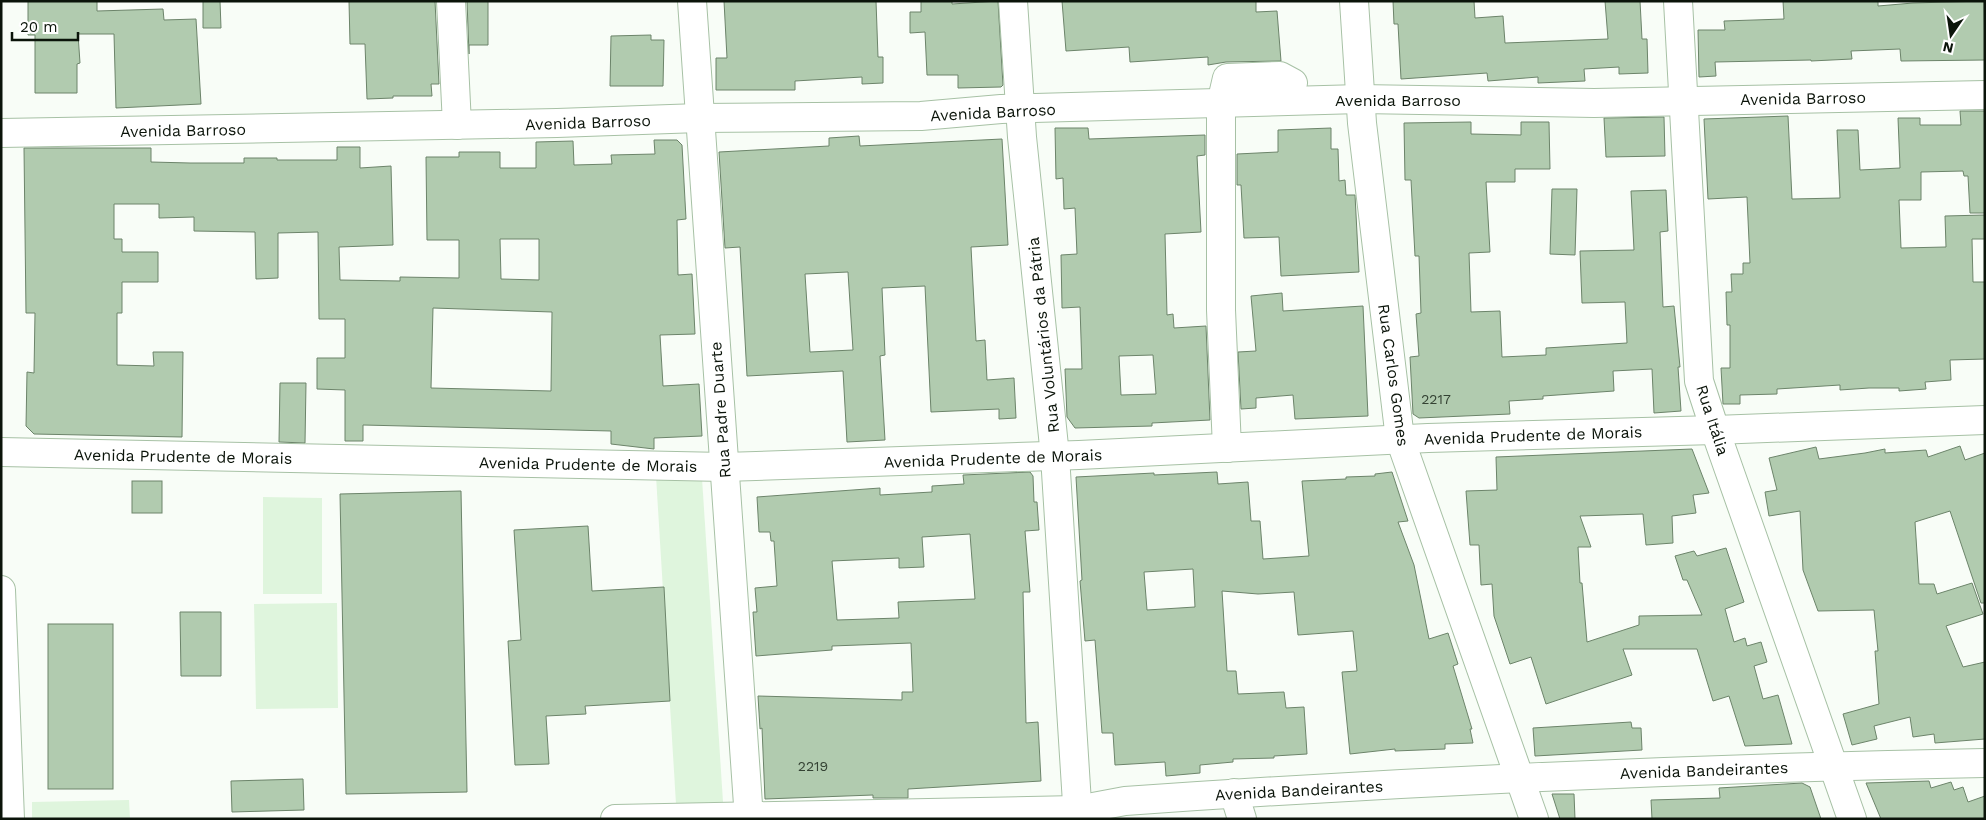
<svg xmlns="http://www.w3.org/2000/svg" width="1986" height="820" viewBox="0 0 1986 820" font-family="'Work Sans',sans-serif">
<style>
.green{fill:#dff5dd}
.building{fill:#b1cbaf;stroke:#6c846a;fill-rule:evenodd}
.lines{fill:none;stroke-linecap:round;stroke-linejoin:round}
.minor-casing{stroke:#a7c1a5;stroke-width:30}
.minor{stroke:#fff;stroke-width:28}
.labels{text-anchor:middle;stroke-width:4.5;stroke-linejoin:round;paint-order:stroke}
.number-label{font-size:14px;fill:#344233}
.street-label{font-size:16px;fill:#0b140a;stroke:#fff}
</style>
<rect width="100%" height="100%" fill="#f8fdf7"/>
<g class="green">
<path d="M656 476 702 478 723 802 676 804Z"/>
<path d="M263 497 322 498V594H263Z"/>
<path d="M337 603 338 708 256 709 254 604Z"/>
<path d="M129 800 130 818 32 819V802Z"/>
</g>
<g class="building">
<path d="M28 1H97V11L163 9 164 20 196 19 201 104 116 108 114 34H78L80 63 77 64V93H35V35H28Z"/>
<path d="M203 1H220L221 28H203Z"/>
<path d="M349 1H435L439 84H431L432 96H393V98L367 99 365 44H350Z"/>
<path d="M467 1H488V45H469V54Z"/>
<path d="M724 1H876L878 57H883V83L862 84V77L795 81V90H716V58H727Z"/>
<path d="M921 1H952V4L998 1 1003 85 1001 87 958 88V75H927L925 32 910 33V12H921Z"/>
<path d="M1062 1H1256V12L1277 11 1281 61 1226 62 1208 65V57L1130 62 1129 47 1066 51Z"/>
<path d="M1393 1H1474L1475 18 1503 16 1505 43 1608 39 1605 1H1640L1642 39H1647L1648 73 1619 74V67L1584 69 1585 81 1538 83V77L1488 81 1487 73 1401 79 1398 24H1394Z"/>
<path d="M1783 1H1878V6L1913 3 1984 1 1985 60 1901 61 1900 49 1851 51 1852 59 1811 61V60L1715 62 1716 76 1699 77 1698 30H1725L1724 21 1784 19Z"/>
<path d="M651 35V40H664L663 86H610L611 36Z"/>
<path d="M1960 111H1985V213H1970L1968 176H1964L1963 171 1921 172V200H1899L1901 248 1946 247 1945 216 1985 215V239H1972L1973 282H1985V359L1950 360 1951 380 1925 382 1926 389 1899 391V388H1869L1840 390V385L1777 389V394L1740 395V404H1723L1721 368H1730V325H1727L1726 292H1732L1731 274H1743V263H1750L1747 197 1708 199 1704 119 1788 116 1792 199 1840 198 1837 130H1858L1860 170 1900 168 1898 118H1920V125H1961Z"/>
<path d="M1664 117 1665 156 1606 157 1604 118Z"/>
<path d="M1471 122V134L1521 135V122H1549L1550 169H1515V182H1486L1490 252 1469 253 1471 312 1500 311 1502 357 1546 355V348L1627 343 1625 302 1582 303 1580 251 1634 250 1631 191 1666 190 1668 231 1660 232 1663 307 1674 306 1680 367H1678L1681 411 1654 413 1652 369 1613 371 1614 391 1543 396V399L1509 401 1510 414 1419 418 1413 414 1410 357 1419 356 1416 314 1421 313 1419 256H1415L1411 180H1405L1404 123Z"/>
<path d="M1055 128H1088L1089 139 1205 135V155L1197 156 1201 232 1165 234 1167 315 1173 314 1174 328 1206 326 1210 420 1152 423V426L1075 428 1067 417 1065 369H1082L1080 307 1062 308 1061 255 1077 254 1075 208 1064 209 1063 178 1056 179ZM1153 355 1156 394 1121 395 1119 356Z"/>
<path d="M1331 128V149H1338L1339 181 1345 180 1346 195H1355L1359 272 1281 276 1279 237 1244 238 1241 185H1237V154L1278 152V130Z"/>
<path d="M859 136 860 146 1002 139 1008 245 971 247 976 341 985 340 987 380 1014 378 1016 418 999 419V409L931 412 925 286 882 288 885 355 880 356 885 440 847 442 843 371 747 376 740 247 725 248 719 152 829 146V138ZM848 272 853 350 810 352 805 274Z"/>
<path d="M654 140H677L682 145 686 219 677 220 678 275 692 274 695 334 660 335 663 386 699 384 702 436 654 438V449L611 444V431L363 425V441H345V390L317 389V358H345V319H319L318 232 278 233V278L256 279 255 232 194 231V217L159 218V204H114V239H122V252H158V282H122V313H117V365L154 366 153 352H183L182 437 34 434 26 426 27 372 34 373 35 313H26L24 148H151V162L190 163H244V158H277V160H337V147H360V168L391 166 393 245 339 247 340 280 400 281V277L459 278V240H427L426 157H459V152H500V168H536V142L573 141 574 165 612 164 611 155 655 154ZM500 239H539V280L501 279ZM433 308 552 312 551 391 431 388Z"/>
<path d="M1552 189H1577L1575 255 1550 254Z"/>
<path d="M1282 293 1283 311 1363 306 1368 416 1295 419 1293 395 1256 398V408L1241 409 1238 352 1256 351 1251 296Z"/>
<path d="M280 383H306L305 443 279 442Z"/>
<path d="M1960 446 1965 460 1985 453V603H1981L1950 511 1915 522 1919 584H1934L1937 594 1972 583 1983 614 1946 626 1963 667 1985 662V739L1935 743 1934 734 1913 737 1910 717 1874 726 1877 739 1852 745 1843 714 1879 704 1875 651H1878L1874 610 1818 611 1803 570 1800 511 1769 516 1765 492 1777 490 1769 458 1816 447 1819 459 1865 453 1885 449V453L1926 450 1928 457Z"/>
<path d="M1692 449 1709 493 1693 495 1696 513 1672 516 1673 543 1646 545 1643 514 1580 516 1591 547H1578L1580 583H1582L1587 642 1639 625V616L1702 615 1687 580H1683L1675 556 1694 551 1697 556 1726 548 1744 602 1725 609 1734 642 1745 638 1747 646 1761 642 1767 662 1754 666 1763 699 1778 695 1792 744 1745 746 1729 696 1713 701 1697 649H1623L1632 675 1546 704 1531 657 1510 664 1494 616 1492 584 1481 585 1479 545H1470L1466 491 1497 490 1496 457Z"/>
<path d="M1030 472 1033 476 1034 502H1037L1039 530 1025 531 1030 592H1023L1026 723 1038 722 1041 781 908 789V798H873V795L765 799 762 728 760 729 758 696 902 700V692H913L911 643 832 646V650L756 656 753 612H757L755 588 777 586 774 541H771L770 532H759L757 497 880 488V495L932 492V486L964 484 963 475ZM970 534 975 599 898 602 899 618 837 620 832 561 899 558V568L924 567 922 537Z"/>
<path d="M1217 472 1218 484 1248 482 1251 521H1260L1263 559 1309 556 1302 481 1346 479V477L1375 476V474L1392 472 1408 521 1398 522 1414 565 1429 639 1448 633 1458 664 1453 666 1472 729H1470L1473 743 1445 744V749L1395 751V749L1350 754 1342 672 1357 671 1353 631 1298 635 1294 592 1258 594 1222 591 1227 671H1236L1238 694 1284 692 1286 708 1304 707 1307 754 1274 756V758L1233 759V762L1200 765V773L1166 776 1165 762 1115 765 1113 733H1102L1095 640 1085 641 1080 581 1082 580 1076 477 1154 473V475ZM1193 569 1195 607 1147 610 1144 572Z"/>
<rect x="132" y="481" width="30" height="32"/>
<path d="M461 491 467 792 346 794 340 494Z"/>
<path d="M588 526 592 591 664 587 670 701 585 706 586 714 546 716 549 764 515 765 508 641 521 640 514 530Z"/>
<path d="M180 612H221V676H181Z"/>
<rect x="48" y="624" width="65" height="165"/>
<path d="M1631 722 1632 728H1641L1642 750 1535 756 1533 728Z"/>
<path d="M303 779 304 810 232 812 231 781Z"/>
<path d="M1929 781 1931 788 1951 782 1954 790 1963 787 1968 802 1985 796V819H1881L1866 783Z"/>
<path d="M1802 783 1810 787 1821 819H1652L1651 800 1720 798 1719 788Z"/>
<path d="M1552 794H1574L1575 819H1560Z"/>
</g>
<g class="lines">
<g class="minor-casing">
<g id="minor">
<path d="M451 1 457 125"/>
<path d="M692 1 749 819"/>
<path d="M1013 1 1022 137 1055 456 1078 819"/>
<path d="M1354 1 1362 123 1400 439 1534 819"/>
<path d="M1678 1 1699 381 1715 430 1852 819"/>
<path d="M1 133 557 123 699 118 921 116 1001 109 1360 99 1594 103 1985 95"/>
<path d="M1227 448 1221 310V104L1227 78 1280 76 1293 83"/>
<path d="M1 452 724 467 1079 455 1428 438 1715 430 1985 420"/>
<path d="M1 590 10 819"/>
<path d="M1234 793 1242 819"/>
<path d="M615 819 1077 810 1125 801C1411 781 1698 768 1985 763"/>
</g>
</g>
<use href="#minor" class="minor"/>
</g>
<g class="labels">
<g class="number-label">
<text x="1436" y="404">2217</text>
<text x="813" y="771">2219</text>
</g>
<g class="street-label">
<text transform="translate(1803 98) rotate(-1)" y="6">Avenida Barroso</text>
<text x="1398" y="106">Avenida Barroso</text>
<text transform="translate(993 112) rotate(-3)" y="6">Avenida Barroso</text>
<text transform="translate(588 122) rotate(-2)" y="6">Avenida Barroso</text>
<text transform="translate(183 130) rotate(-1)" y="6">Avenida Barroso</text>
<text transform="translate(1043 335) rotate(-96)" y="6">Rua Voluntários da Pátria</text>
<text transform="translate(1394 375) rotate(82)" y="6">Rua Carlos Gomes</text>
<text transform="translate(720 410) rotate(-94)" y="6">Rua Padre Duarte</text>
<text transform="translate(1713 420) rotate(72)" y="6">Rua Itália</text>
<text transform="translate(1533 435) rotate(-2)" y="6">Avenida Prudente de Morais</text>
<text transform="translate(183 456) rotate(1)" y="6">Avenida Prudente de Morais</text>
<text transform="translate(993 458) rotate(-2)" y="6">Avenida Prudente de Morais</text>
<text transform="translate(588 464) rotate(1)" y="6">Avenida Prudente de Morais</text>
<text transform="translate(1704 770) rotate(-2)" y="6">Avenida Bandeirantes</text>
<text transform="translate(1299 790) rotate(-3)" y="6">Avenida Bandeirantes</text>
</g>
</g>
<rect width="1986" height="820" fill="none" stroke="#0b140a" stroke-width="5"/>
<g transform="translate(1951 35) rotate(193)" stroke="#ffffff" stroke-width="4" paint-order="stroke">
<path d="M0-4L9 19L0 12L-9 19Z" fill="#0b140a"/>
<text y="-8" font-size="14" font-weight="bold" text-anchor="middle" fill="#0b140a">N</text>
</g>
<path d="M12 32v8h66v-8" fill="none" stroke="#0b140a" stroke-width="2.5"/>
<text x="20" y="32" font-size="15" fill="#0b140a" stroke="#ffffff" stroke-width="4" paint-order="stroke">20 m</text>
</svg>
